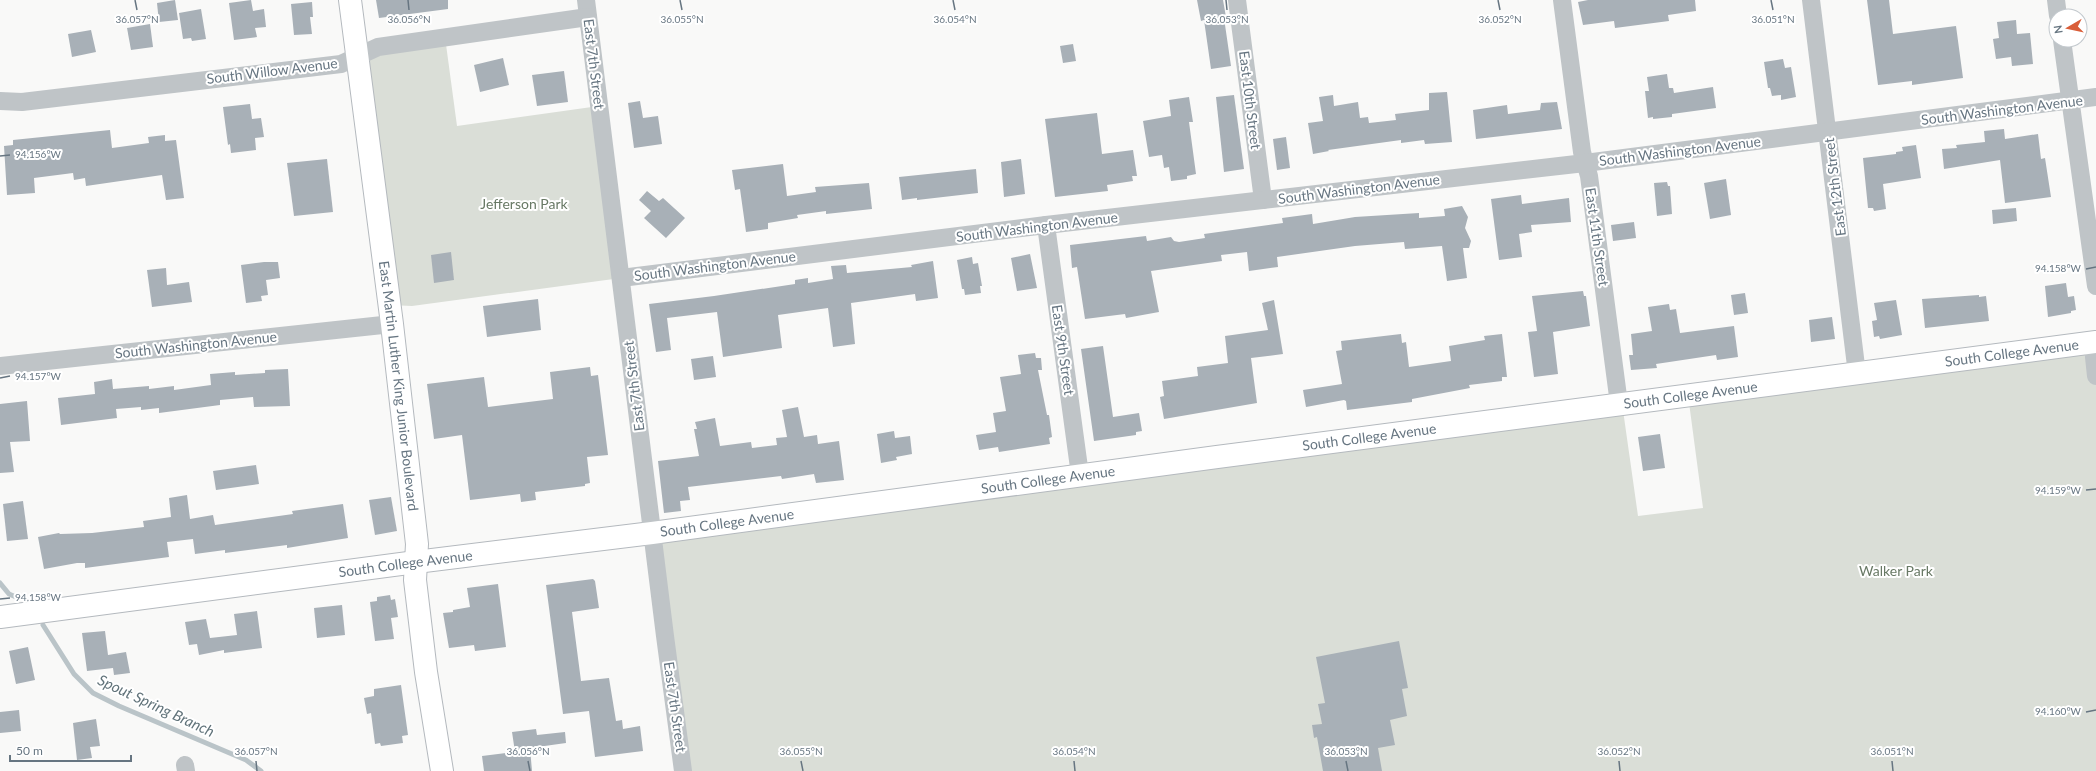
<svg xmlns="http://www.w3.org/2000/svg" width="2096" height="771" viewBox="0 0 2096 771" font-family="Lato,sans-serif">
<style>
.green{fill:#daded7}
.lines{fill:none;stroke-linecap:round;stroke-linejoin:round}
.stream{stroke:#bac4c8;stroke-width:5}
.building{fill:#a8b0b7}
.secondary-casing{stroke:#b4b9be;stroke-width:24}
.street{stroke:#bfc4c7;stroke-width:18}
.secondary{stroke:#fff;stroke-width:22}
.ticks{fill:none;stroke:#667581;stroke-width:1.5}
.labels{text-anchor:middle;stroke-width:4;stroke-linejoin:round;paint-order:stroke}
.street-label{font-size:14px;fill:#667581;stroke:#fff}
.park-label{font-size:14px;fill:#687965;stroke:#fff}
.water-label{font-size:15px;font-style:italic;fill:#61737a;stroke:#fff}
.ticks-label{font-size:10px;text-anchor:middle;fill:#667581;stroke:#fff;stroke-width:4;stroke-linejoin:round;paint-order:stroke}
</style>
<rect width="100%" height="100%" fill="#f9f9f8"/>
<g class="green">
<path d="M445 37 457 126 599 106 621 278 412 306 390 305 357 56Z"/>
<path d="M2096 342V771H683L652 533 1622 403 1638 516 1703 508 1688 395Z"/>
</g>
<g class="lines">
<g class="stream">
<path d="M0 583 9 594 16 597"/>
<path d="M43 625 74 674 93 693 119 706 246 760 261 771"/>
</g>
</g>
<g class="building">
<path d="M175 0 178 20 159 22 157 3Z"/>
<path d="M251 0 253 11 264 9 266 27 255 28 257 37 234 40 229 3Z"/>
<path d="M376 0H448V9L379 18Z"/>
<path d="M1197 0H1223L1226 17 1224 18 1231 66 1211 69 1204 20 1201 21Z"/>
<path d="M1588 0H1695L1696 11 1668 15 1669 21 1615 28 1614 21 1583 25 1578 2Z"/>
<path d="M1867 0H1889L1893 34 1956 26 1963 78 1912 85V81L1878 85Z"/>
<path d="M312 2 313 17H310L312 34 294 35 291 4Z"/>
<path d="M201 9 206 39 192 41 191 38 183 39 179 13Z"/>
<path d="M2016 20 2017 34 2030 33 2033 64 2012 66 2011 57 1996 59 1993 39 1999 38 1997 22Z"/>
<path d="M150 24 153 47 131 50 127 28Z"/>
<path d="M91 30 96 52 72 57 68 34Z"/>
<path d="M1073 44 1076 61 1063 63 1060 46Z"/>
<path d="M503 58 509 85 480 92 474 65Z"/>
<path d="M1783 59 1785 68 1791 67 1796 97 1781 100V95L1772 96 1770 88H1768L1764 62Z"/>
<path d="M564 71 568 102 537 106 532 75Z"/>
<path d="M1667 74 1669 88H1673L1674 93 1713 87 1716 108 1672 114V117L1653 119V117L1648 118 1645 91H1649L1647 77Z"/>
<path d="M1447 92 1452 142 1425 144 1424 140 1401 143V140L1328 150 1329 151 1313 154 1308 123 1323 121 1319 97 1333 95 1334 106 1358 102 1360 118 1368 117 1369 123 1396 120 1395 114 1429 110V93Z"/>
<path d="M1234 95 1244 169 1224 172 1216 97Z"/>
<path d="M1189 97 1193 122H1189L1196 174 1187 176V179L1171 181 1169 167 1164 168 1162 155 1149 157 1143 121 1171 116 1169 100Z"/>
<path d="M640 101 643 118 658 116 662 144 634 148 628 103Z"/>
<path d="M1557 102 1562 129 1476 139 1473 110 1507 105 1508 114 1540 110 1541 103Z"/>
<path d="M250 104 252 119 261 118 264 137 255 138 256 150 231 153 230 144 228 145 223 107Z"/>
<path d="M1097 113 1102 154 1133 150 1137 176H1132L1133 181 1107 185 1108 191 1055 197 1045 119Z"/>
<path d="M2004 129 2005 139 2038 134 2041 159 2045 158 2051 197 2005 203 2000 160 1944 169 1942 149 1957 148 1956 145 1985 142 1984 131Z"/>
<path d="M110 130 112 148 149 143 148 137 165 135V141L176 140 184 198 166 200 162 175 86 186 85 178 74 180 73 173 34 178 35 193 7 195 4 146 13 145V140Z"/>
<path d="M1286 137 1290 168 1277 170 1273 139Z"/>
<path d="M1916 145 1921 178 1883 184 1886 209 1874 211 1873 208H1868L1863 158 1896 154V152L1903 151 1902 147Z"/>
<path d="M327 159 333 212 294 216 287 163Z"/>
<path d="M1021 159 1025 194 1004 197 1001 162Z"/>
<path d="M783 164 787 196 816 192 815 187 869 183 872 209 826 214V211L797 215 798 218 768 223V229L746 232 740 189 735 190 732 170Z"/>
<path d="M976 169 978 193 917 200V198L902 200 899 177Z"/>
<path d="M1726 179 1731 215 1710 219 1704 183Z"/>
<path d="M1667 182 1668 186H1670L1672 214 1657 216 1654 183Z"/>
<path d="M647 191 659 201 663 198 685 218 666 238 644 218 651 211 639 200Z"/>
<path d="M1521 195 1522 204 1569 198 1571 222 1531 225 1532 232 1519 234 1522 257 1499 260 1491 199Z"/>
<path d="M1462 206 1468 217 1465 228 1471 241 1469 248H1463L1467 278 1447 281 1442 246 1405 249 1404 242 1355 246 1277 257 1278 267 1249 271 1247 252 1221 255 1222 261 1151 271 1159 312 1126 318 1125 314 1085 319 1077 267 1072 268 1070 245 1146 236 1147 241 1171 237 1174 241 1179 242 1205 238 1204 234 1283 223 1282 218 1312 214 1313 224 1355 217 1419 213V218L1445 216 1444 209Z"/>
<path d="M2016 208 2017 221 1993 224 1992 210Z"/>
<path d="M1634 222 1636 238 1613 241 1611 225Z"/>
<path d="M451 252 454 280 434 283 431 255Z"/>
<path d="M1030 254 1037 288 1017 291 1011 258Z"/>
<path d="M972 257 973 264 978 263 982 286H980L981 293 965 295 964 289H962L957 260Z"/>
<path d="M933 261 938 298 916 301 915 294 851 303 855 344 833 347 828 308 778 315 782 348 723 357 717 312 667 318 671 350 656 352 649 304 714 296 795 284V280L808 278V283L833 279 831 266 846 265 847 273 912 267 911 265Z"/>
<path d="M264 262H278L280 278 266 280 268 295 261 296 262 301 246 303 241 265Z"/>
<path d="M166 268 167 285 189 282 192 302 152 307 147 270Z"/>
<path d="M2066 283 2068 297 2074 296 2076 310 2071 311V313L2048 317 2045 286Z"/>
<path d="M1583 291 1584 296H1586L1590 326 1553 332 1558 374 1534 377 1528 332 1537 331 1532 296Z"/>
<path d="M1745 293 1748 313 1734 315 1731 295Z"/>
<path d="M1979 295V297L1986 296 1989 321 1925 328 1922 299Z"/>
<path d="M538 299 541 330 487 337 483 306Z"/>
<path d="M1274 300 1283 354 1251 358 1257 403 1164 419 1160 397 1164 396 1162 381 1198 376 1197 367 1228 363 1225 336 1268 330 1262 303Z"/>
<path d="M1896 300 1902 335 1880 339 1879 336 1874 337 1872 321 1877 320 1874 303Z"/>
<path d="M1669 304 1670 310 1676 309 1680 333 1734 326 1738 357 1717 360 1716 355 1656 364 1657 368 1631 370 1629 355H1633L1631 334 1652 331 1648 307Z"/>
<path d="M1832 317 1835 339 1811 342 1809 320Z"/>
<path d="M1401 334 1402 343 1406 342 1409 367 1451 361 1449 346 1485 340 1484 336 1502 334 1507 377H1502V381L1469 385 1470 388 1412 399V402L1347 410 1346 401 1344 400 1306 407 1303 390 1342 384 1336 351 1342 350 1341 341Z"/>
<path d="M1103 346 1113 417 1139 413 1142 431 1136 432V435L1094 441 1081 349Z"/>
<path d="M1035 353 1036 358H1041L1042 370H1038L1047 415H1049L1052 437 1049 438 1050 444 999 452 998 447 979 450 976 435 996 432 993 413 1006 411 1000 377 1021 374 1018 355Z"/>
<path d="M713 356 716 377 694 380 691 359Z"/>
<path d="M590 367 591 376 598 375 608 455 587 457 590 483 585 484V486L535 492 536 500 521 502 520 494 470 500 462 435 434 439 427 384 484 377 488 407 553 399 550 372Z"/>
<path d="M288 369 290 406 254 407 253 397 220 400V405L159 413V408L141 410V407L116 409 117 418 61 425 58 398 95 394 94 382 112 379 113 389 149 386V389L174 386V390L211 385 210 374 235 372V375L265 373V370Z"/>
<path d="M27 401 30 441 10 442 14 472 0 473V404Z"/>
<path d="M798 407 804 437 817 435 818 444 839 441 844 480 816 483 814 474 782 479 781 476 688 487 690 500 680 501 681 511 664 513 658 461 699 456 694 429H697L695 422 715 418 720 446 751 442 752 448 777 445 776 438 787 437 782 410Z"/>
<path d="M894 431 895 438 910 436 912 454 896 457 897 460 881 463 877 434Z"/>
<path d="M1660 434 1665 468 1643 471 1638 437Z"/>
<path d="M256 465 259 484 216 490 213 471Z"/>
<path d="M187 495 190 519 213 515 215 525 293 514 292 511 343 504 348 538 287 548V545L225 553V550L195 554 193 539 167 542 169 557 85 568V563H77L44 569 38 537 59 533 60 534 92 533 144 527 143 521 171 517 169 498Z"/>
<path d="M391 497 397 531 375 535 369 500Z"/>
<path d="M23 501 28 539 7 541 3 504Z"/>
<path d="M593 579 595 581 599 608 572 612 581 681 609 678 616 721 622 720 623 729 640 726 643 751 595 757 589 711 563 714 546 585Z"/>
<path d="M498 584 506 647 475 651 474 645 449 648 443 613 453 612V610L470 607 467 588Z"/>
<path d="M390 595 391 600 395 599 398 617 391 618 394 639 375 641 370 602 377 601V597Z"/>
<path d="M342 605 345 635 317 638 314 608Z"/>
<path d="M257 611 262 648 224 653V650L199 655 197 644 189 645 185 622 206 619 210 638 237 635 234 614Z"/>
<path d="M105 631 108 655 126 652 130 673 114 675 113 668 87 671 82 633Z"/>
<path d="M1399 641 1408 688 1402 689 1407 716 1390 720 1395 745 1378 748 1382 771H1323L1317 737 1314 738 1312 725 1322 724 1318 704 1325 703 1316 657Z"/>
<path d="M28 647 35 680 16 684 9 651Z"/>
<path d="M401 685 408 735 402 736 403 743 381 746 380 743 375 744 371 713 367 714 364 698 374 696V689Z"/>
<path d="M19 710 21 731 0 733V712Z"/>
<path d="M96 719 100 746 90 747 92 758 77 760 73 723Z"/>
<path d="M536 729 537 735 565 732 566 743 530 748 532 771H484L482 756 515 752 512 732Z"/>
</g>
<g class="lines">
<g class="secondary-casing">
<g id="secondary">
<path id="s1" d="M350 0 392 324 417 544 415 580 426 672 442 771"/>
<path id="s2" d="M0 617 416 562 652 533 1217 457 2096 342"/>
</g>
</g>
<g class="street">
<path d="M586 0 665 636 683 771"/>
<path d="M1237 0 1263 200"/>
<path d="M1562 0 1582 152 1589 176 1619 404"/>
<path d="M1811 0 1857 374"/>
<path d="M2056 0 2058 16"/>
<path d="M2062 40 2096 286"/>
<path d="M0 101 22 102 341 64 378 47 588 17"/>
<path d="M1046 225 1080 475"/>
<path d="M621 278 1046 225 1585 163 2096 97"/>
<path d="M2096 347 2094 357 2096 376"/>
<path d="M0 366 392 324"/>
<path d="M185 765 186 771"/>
</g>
<use href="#secondary" class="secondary"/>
</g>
<path class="ticks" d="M135 0 137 10M408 0 409 10M680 0 682 10M953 0 955 10M1226 0 1227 10M1498 0 1500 10M1771 0 1773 10M0 156 10 155M2086 269 2096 267M0 378 10 376M2086 490 2096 489M0 599 10 598M2086 712 2096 710M256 761 257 771M528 761 530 771M801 761 803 771M1074 761 1075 771M1346 761 1348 771M1619 761 1620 771M1892 761 1893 771"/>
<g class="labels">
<g class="street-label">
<text transform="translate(594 64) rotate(83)" y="5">East 7th Street</text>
<text transform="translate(272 71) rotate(-7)" y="5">South Willow Avenue</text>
<text transform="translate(1250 100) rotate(83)" y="5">East 10th Street</text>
<text transform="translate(2002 110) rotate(-7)" y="5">South Washington Avenue</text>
<text transform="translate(1680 151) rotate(-7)" y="5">South Washington Avenue</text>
<text transform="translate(1835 187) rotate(-97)" y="5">East 12th Street</text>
<text transform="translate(1359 189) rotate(-7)" y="5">South Washington Avenue</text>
<text transform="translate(1037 227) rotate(-7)" y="5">South Washington Avenue</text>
<text transform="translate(1597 237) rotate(82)" y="5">East 11th Street</text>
<text transform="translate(715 266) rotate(-7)" y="5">South Washington Avenue</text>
<text transform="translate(196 345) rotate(-6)" y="5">South Washington Avenue</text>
<text transform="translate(1063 350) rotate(82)" y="5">East 9th Street</text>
<text dy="5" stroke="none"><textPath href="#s2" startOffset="2029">South College Avenue</textPath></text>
<text dy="5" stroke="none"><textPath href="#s1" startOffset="389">East Martin Luther King Junior Boulevard</textPath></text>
<text transform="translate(634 386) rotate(-97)" y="5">East 7th Street</text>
<text dy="5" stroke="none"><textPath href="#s2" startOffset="1705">South College Avenue</textPath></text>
<text dy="5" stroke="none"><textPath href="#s2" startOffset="1381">South College Avenue</textPath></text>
<text dy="5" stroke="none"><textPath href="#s2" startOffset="1057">South College Avenue</textPath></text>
<text dy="5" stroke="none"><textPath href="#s2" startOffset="733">South College Avenue</textPath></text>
<text dy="5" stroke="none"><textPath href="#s2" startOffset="409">South College Avenue</textPath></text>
<text transform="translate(675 707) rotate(82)" y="5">East 7th Street</text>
</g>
<g class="park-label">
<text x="524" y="209">Jefferson Park</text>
<text x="1896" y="576">Walker Park</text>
</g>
<g class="water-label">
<text transform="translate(156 706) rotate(25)" y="5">Spout Spring Branch</text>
</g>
</g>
<g class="ticks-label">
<text x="137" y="23">36.057°N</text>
<text x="409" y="23">36.056°N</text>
<text x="682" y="23">36.055°N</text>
<text x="955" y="23">36.054°N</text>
<text x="1227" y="23">36.053°N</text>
<text x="1500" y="23">36.052°N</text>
<text x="1773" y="23">36.051°N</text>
<text x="38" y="158">94.156°W</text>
<text x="2058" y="272">94.158°W</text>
<text x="38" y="380">94.157°W</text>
<text x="2058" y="494">94.159°W</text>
<text x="38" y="601">94.158°W</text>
<text x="2058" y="715">94.160°W</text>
<text x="256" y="755">36.057°N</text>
<text x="528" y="755">36.056°N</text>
<text x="801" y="755">36.055°N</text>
<text x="1074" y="755">36.054°N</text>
<text x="1346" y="755">36.053°N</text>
<text x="1619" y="755">36.052°N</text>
<text x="1892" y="755">36.051°N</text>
</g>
<g transform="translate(2068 28) rotate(261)"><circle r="19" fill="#ffffff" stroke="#c2c8cd"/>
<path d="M0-3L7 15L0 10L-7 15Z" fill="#d95d38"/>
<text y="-6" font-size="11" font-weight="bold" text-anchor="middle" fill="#667581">N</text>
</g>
<path d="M10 755v6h121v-6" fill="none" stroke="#667581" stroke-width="2"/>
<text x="16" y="755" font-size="12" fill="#667581" stroke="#ffffff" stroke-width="3" paint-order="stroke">50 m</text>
</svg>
